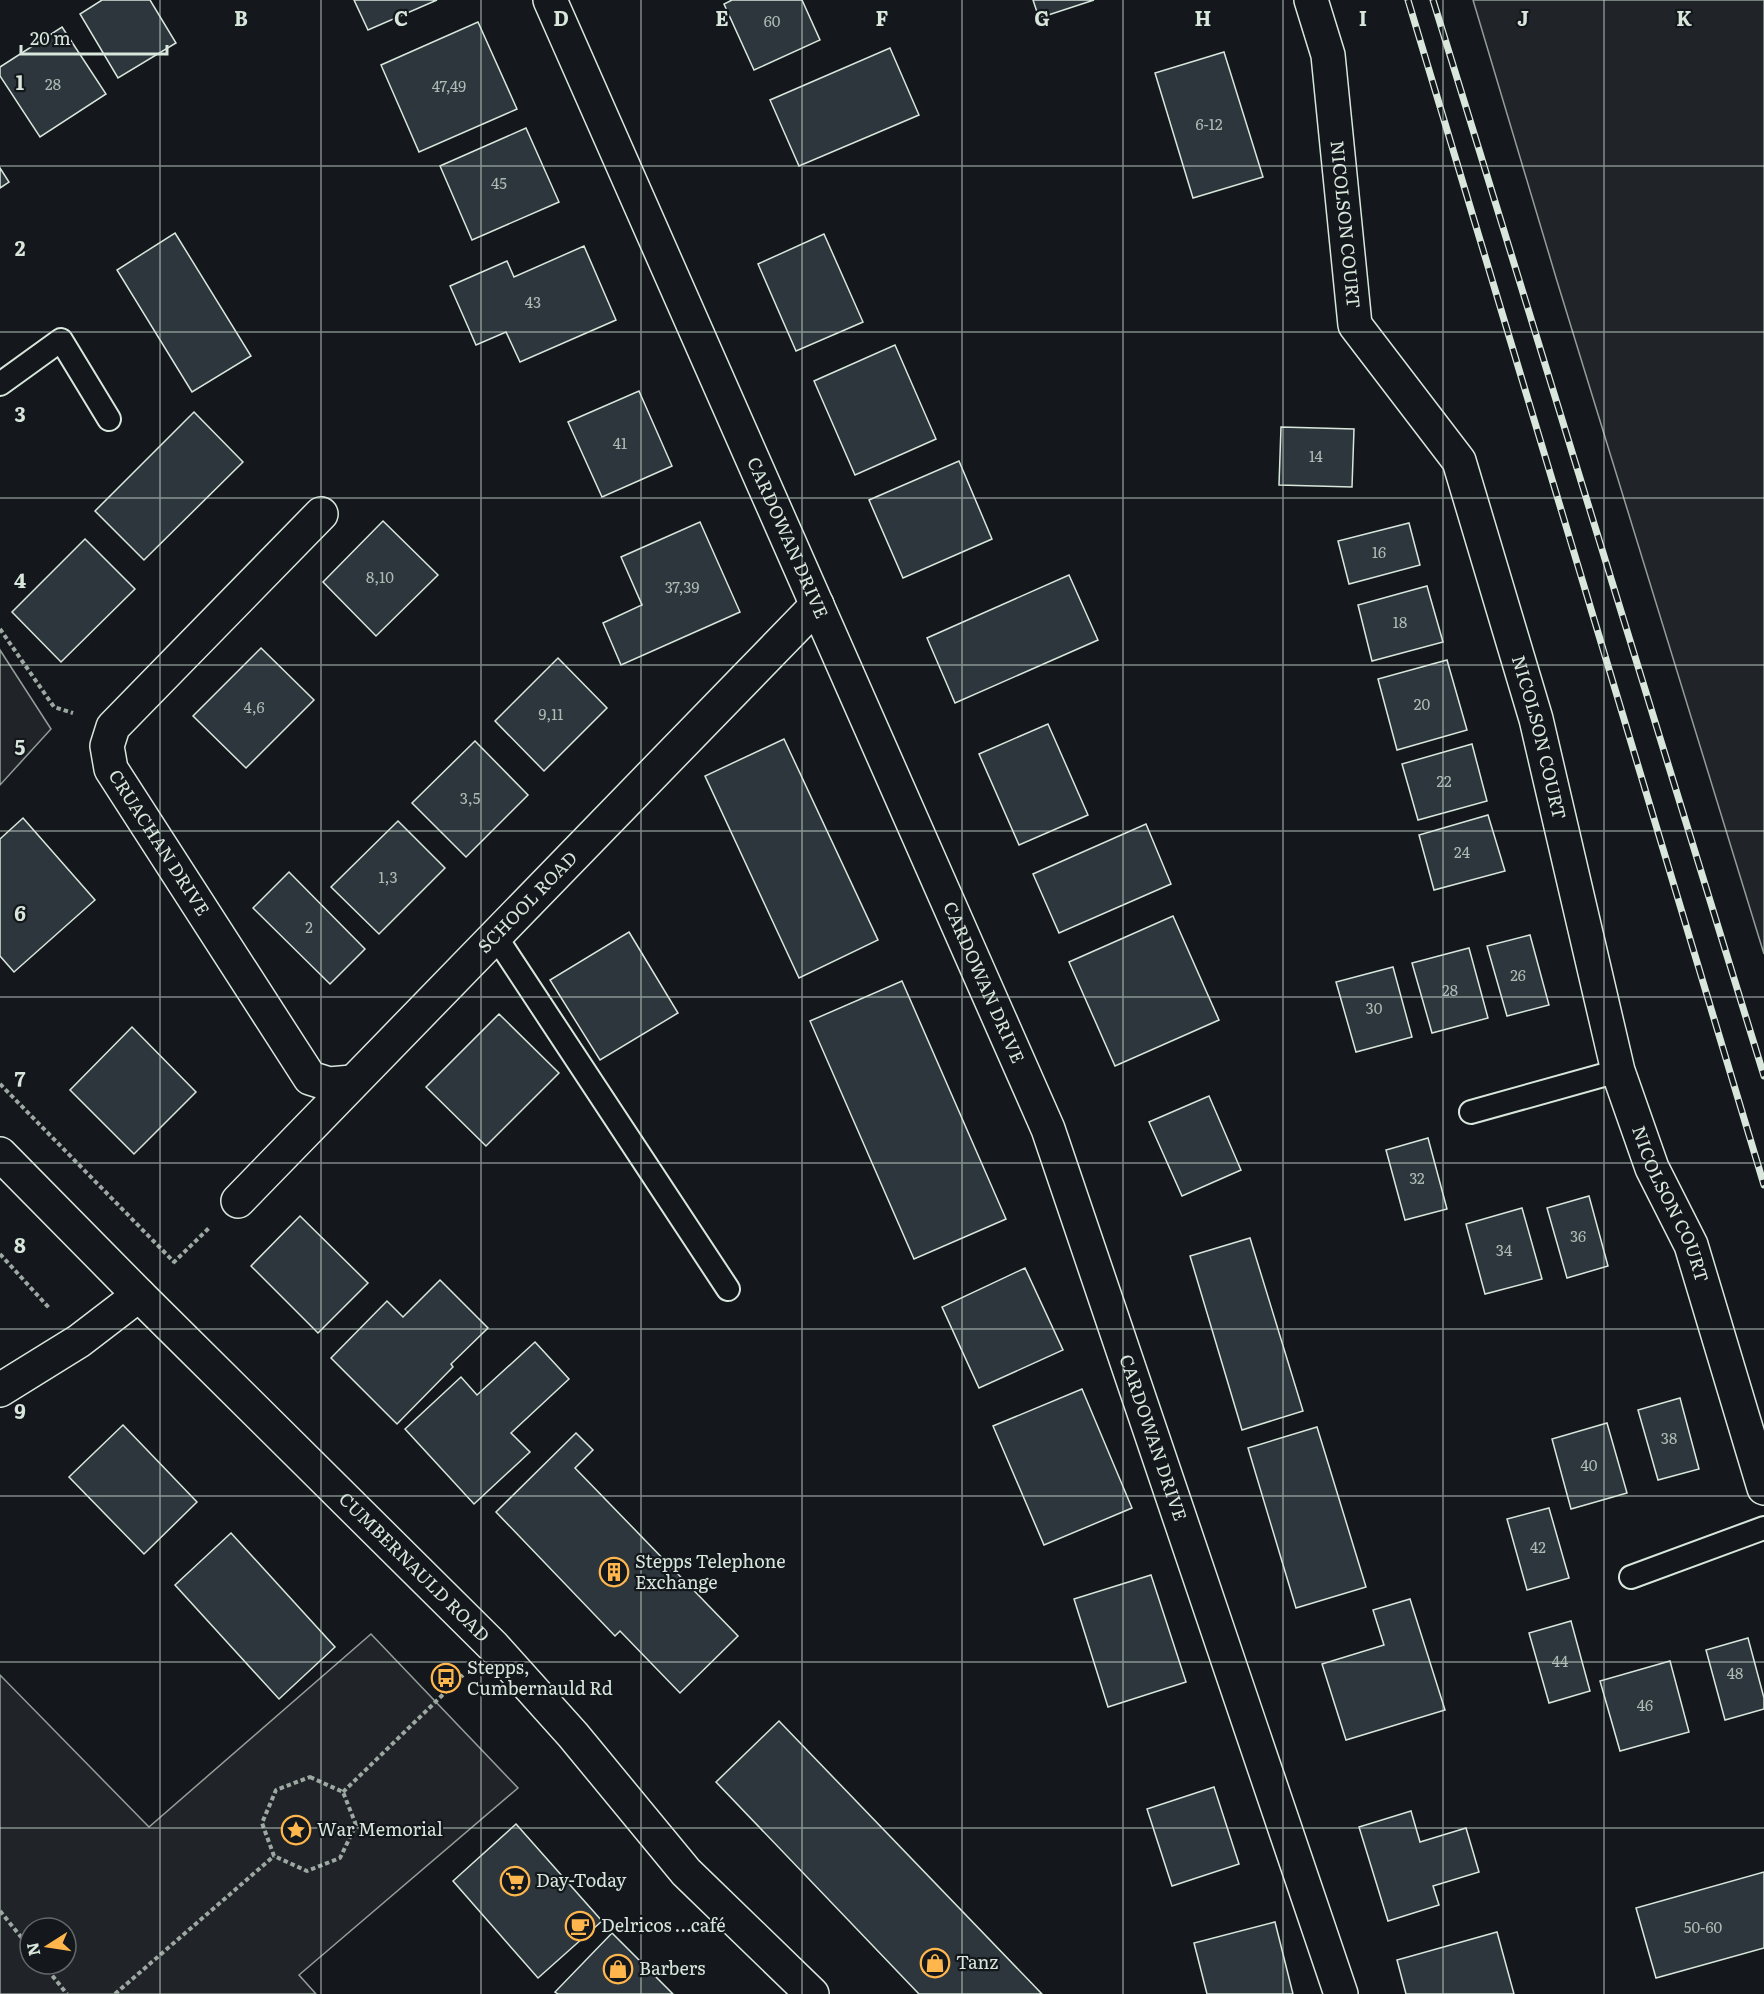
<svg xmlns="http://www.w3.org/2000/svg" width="1764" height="1994" viewBox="0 0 1764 1994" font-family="Literata,serif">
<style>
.green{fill:#202428;stroke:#939e99;stroke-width:1.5;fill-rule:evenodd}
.building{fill:#2c363c;stroke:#d8e6dc;stroke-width:1.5}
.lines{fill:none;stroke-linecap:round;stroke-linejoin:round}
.lane-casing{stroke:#d8e6dc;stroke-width:26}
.street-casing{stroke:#d8e6dc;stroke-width:36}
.primary-casing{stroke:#d8e6dc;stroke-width:36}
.path{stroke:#9da8a2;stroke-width:4;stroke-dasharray:4.5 3;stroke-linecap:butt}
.lane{stroke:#14181c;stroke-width:22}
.street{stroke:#14181c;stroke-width:33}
.primary{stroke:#14181c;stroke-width:33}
.rail-casing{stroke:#d8e6dc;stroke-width:7}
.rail{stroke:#14181c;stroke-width:4.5;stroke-dasharray:14;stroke-linecap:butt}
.grid{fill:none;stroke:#d8e6dc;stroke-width:1.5;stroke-opacity:0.55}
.labels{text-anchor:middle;stroke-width:4.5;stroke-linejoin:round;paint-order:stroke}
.number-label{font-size:15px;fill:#adbab4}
.street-label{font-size:18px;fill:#d8e6dc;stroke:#14181c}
.poi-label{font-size:18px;fill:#d8e6dc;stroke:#14181c;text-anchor:start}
.grid-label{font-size:20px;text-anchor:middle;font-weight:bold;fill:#d8e6dc;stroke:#14181c;stroke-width:4.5;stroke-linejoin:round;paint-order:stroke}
</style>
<rect width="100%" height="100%" fill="#14181c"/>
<g class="green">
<path d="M1473 0H1764V954L1557 281Z"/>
<path d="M0 650 51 729 0 785Z"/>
<path d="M371 1634 518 1788 299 1975 316 1994H0V1675L149 1827ZM30 1928H66V1964H30Z"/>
</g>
<g class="building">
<path d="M102 0H150L176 43 118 78 80 14Z"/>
<path d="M354 0H437L368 30Z"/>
<path d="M732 0H802L820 40 754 70 724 4Z"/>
<path d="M1033 0H1094L1039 18Z"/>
<path d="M478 22 517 109 419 152 381 65Z"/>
<path d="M62 27 106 94 40 137 0 76V67Z"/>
<path d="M890 48 919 115 799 166 770 100Z"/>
<path d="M1224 52 1263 177 1193 198 1155 73Z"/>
<path d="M526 128 559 202 472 240 440 166Z"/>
<path d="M0 168 9 182 0 188Z"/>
<path d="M175 233 251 356 192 392 117 270Z"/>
<path d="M824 234 863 322 796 351 758 264Z"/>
<path d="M584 246 616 320 520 362 506 332 476 345 450 286 507 261 514 277Z"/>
<path d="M895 345 936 439 855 475 814 381Z"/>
<path d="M639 391 672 466 602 497 568 422Z"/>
<path d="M194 412 243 462 144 560 95 511Z"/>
<path d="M1281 427 1354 429 1352 487 1279 485Z"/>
<path d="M959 461 992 539 903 578 869 500Z"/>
<path d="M383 521 438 575 376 636 323 582Z"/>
<path d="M700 522 740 612 621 665 603 623 642 605 621 557Z"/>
<path d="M1409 523 1420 565 1349 584 1338 541Z"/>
<path d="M85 539 135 589 61 662 12 612Z"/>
<path d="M1069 575 1098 640 955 703 927 638Z"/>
<path d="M1427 586 1443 642 1372 661 1358 605Z"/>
<path d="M261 648 314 700 246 768 193 716Z"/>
<path d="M558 658 607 708 544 771 495 721Z"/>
<path d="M1447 660 1467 730 1397 750 1378 679Z"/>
<path d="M1048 724 1088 815 1019 845 979 754Z"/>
<path d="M784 739 878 940 799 978 705 776Z"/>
<path d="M475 741 528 795 466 857 412 803Z"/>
<path d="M1472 744 1487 801 1418 820 1402 764Z"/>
<path d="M1488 815 1505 871 1434 890 1419 835Z"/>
<path d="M23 818 95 900 14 972 0 956V839Z"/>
<path d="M398 821 445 868 379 934 331 887Z"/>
<path d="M1146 824 1171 884 1059 933 1033 874Z"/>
<path d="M289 872 365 949 330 984 253 908Z"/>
<path d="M1173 916 1219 1020 1115 1066 1069 962Z"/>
<path d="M629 932 678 1013 600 1060 550 980Z"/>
<path d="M1530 935 1549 1005 1507 1016 1487 946Z"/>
<path d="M1469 948 1488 1018 1432 1033 1412 963Z"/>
<path d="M1393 967 1412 1037 1356 1052 1336 982Z"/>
<path d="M902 981 1006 1219 914 1259 810 1021Z"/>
<path d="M499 1014 559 1073 486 1146 426 1087Z"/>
<path d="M132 1027 196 1092 134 1154 70 1090Z"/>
<path d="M1209 1096 1241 1170 1182 1196 1149 1122Z"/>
<path d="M1428 1138 1447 1209 1405 1220 1386 1150Z"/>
<path d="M1589 1196 1608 1266 1567 1278 1547 1208Z"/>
<path d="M1522 1208 1542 1279 1485 1294 1466 1224Z"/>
<path d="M300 1216 368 1283 318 1333 251 1266Z"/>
<path d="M1250 1238 1303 1411 1242 1430 1190 1256Z"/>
<path d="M1025 1268 1063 1350 979 1388 942 1307Z"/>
<path d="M440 1280 488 1328 451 1364 453 1367 397 1424 331 1358 387 1301 403 1317Z"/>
<path d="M535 1342 569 1379 511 1433 530 1452 474 1504 405 1429 461 1377 477 1395Z"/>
<path d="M1082 1389 1132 1508 1044 1545 993 1426Z"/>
<path d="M1680 1398 1699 1469 1658 1480 1638 1410Z"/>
<path d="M1607 1423 1627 1493 1571 1509 1552 1439Z"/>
<path d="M123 1425 197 1502 144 1554 69 1477Z"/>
<path d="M1317 1427 1366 1587 1296 1608 1248 1448Z"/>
<path d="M576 1433 593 1450 575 1468 738 1636 680 1693 620 1631 615 1636 496 1512Z"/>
<path d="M1549 1508 1569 1578 1527 1590 1507 1519Z"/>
<path d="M231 1533 335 1647 279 1699 175 1585Z"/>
<path d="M1151 1575 1186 1682 1108 1707 1074 1599Z"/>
<path d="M1410 1599 1445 1710 1346 1740 1322 1664 1384 1645 1373 1610Z"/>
<path d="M1571 1621 1590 1691 1549 1703 1529 1633Z"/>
<path d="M1748 1638 1764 1698V1709L1725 1720 1706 1650Z"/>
<path d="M1670 1661 1689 1732 1620 1751 1600 1681Z"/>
<path d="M779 1721 1042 1994H919L716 1782Z"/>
<path d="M1214 1787 1239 1864 1172 1886 1147 1809Z"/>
<path d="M1411 1811 1420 1842 1466 1828 1479 1872 1433 1886 1439 1905 1388 1921 1359 1827Z"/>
<path d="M516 1824 602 1921 538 1978 453 1881Z"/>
<path d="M1764 1872V1948L1656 1978 1636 1908Z"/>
<path d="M1275 1922 1293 1994H1207L1194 1943Z"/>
<path d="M1497 1932 1514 1994H1406L1397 1960Z"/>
<path d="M612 1933 673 1994H558L555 1992Z"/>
</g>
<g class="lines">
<g class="lane-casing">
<g id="lane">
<path d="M0 384 61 340 109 419"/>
<path d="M496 937 728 1289"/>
<path d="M1471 1112 1618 1071"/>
<path d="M1631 1577 1764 1528"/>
</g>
</g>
<g class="street-casing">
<g id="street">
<path id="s1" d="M550 0 1048 1129 1341 1994"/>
<path id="s2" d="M1311 0 1328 55 1355 325 1459 461 1536 719 1618 1071 1652 1168 1691 1245 1764 1488"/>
<path id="s3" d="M321 514 113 727 107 746 111 769 310 1078 329 1084 352 1082"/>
<path id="s4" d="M238 1201 817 605"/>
<path d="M0 1390 79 1341 139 1295"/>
</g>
</g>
<g class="primary-casing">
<g id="primary">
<path id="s5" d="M0 1154 139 1295 493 1646 573 1735 686 1872 812 1994"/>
</g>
</g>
<g class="path">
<path d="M0 629 54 707 73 713"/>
<path d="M0 1084 174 1262"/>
<path d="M0 1254 50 1309"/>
<path d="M173 1263 209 1228"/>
<path d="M310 1777 343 1792 356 1825 340 1858 307 1871 274 1856 262 1823 276 1790Z"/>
<path d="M343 1792 463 1675"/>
<path d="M0 1911 30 1948"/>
<path d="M43 1964 67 1994"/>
<path d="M115 1994 274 1856"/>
</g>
<use href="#lane" class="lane"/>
<use href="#street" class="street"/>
<use href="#primary" class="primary"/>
<g class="rail-casing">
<g id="rail">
<path d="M1408 0 1764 1185"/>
<path d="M1433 0 1764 1076"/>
</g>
</g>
<use href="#rail" class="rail"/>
</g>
<path class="grid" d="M160 0V1994M321 0V1994M481 0V1994M641 0V1994M802 0V1994M962 0V1994M1123 0V1994M1283 0V1994M1443 0V1994M1604 0V1994M0 166H1764M0 332H1764M0 498H1764M0 665H1764M0 831H1764M0 997H1764M0 1163H1764M0 1329H1764M0 1496H1764M0 1662H1764M0 1828H1764"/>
<defs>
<g id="building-ring" transform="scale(1.5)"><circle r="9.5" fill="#14181c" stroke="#ffb74d" stroke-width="1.5"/><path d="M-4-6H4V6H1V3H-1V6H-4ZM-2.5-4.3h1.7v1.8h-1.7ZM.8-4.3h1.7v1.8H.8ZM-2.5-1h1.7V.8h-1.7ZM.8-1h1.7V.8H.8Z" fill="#ffb74d"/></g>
<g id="bus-ring" transform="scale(1.5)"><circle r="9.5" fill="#14181c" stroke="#ffb74d" stroke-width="1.5"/><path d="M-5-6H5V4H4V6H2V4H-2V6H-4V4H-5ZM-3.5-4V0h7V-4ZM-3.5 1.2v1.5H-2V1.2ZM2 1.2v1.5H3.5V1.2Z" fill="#ffb74d"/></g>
<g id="sight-ring" transform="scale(1.5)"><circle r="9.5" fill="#14181c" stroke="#ffb74d" stroke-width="1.5"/><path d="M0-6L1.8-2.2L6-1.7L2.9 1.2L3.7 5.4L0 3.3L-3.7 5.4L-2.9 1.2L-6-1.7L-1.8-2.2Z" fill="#ffb74d"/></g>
<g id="supermarket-ring" transform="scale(1.5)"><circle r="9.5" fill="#14181c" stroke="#ffb74d" stroke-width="1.5"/><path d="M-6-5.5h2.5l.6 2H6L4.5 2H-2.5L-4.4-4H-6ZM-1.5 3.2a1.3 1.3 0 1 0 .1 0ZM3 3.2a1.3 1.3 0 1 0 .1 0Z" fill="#ffb74d"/></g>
<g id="cafe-ring" transform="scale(1.5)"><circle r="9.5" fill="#14181c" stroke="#ffb74d" stroke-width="1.5"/><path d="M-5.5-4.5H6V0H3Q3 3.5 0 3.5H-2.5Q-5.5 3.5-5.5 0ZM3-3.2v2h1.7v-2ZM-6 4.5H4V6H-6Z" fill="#ffb74d"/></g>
<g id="shop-ring" transform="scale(1.5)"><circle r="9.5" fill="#14181c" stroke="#ffb74d" stroke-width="1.5"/><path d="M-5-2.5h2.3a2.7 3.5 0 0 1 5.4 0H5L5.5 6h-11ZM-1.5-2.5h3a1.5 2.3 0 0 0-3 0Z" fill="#ffb74d"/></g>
</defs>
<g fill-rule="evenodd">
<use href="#building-ring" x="614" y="1572"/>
<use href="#bus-ring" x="446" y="1678"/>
<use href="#sight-ring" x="296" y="1830"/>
<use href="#supermarket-ring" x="515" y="1881"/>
<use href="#cafe-ring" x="580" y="1926"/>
<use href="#shop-ring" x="935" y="1963"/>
<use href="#shop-ring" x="618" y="1969"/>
</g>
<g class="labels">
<g class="number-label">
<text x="772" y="27">60</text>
<text x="53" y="90">28</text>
<text x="449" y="92">47,49</text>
<text x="1209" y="130">6-12</text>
<text x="499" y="189">45</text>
<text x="533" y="308">43</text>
<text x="620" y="449">41</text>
<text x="1316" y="462">14</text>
<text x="1379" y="558">16</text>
<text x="380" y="583">8,10</text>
<text x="682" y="593">37,39</text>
<text x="1400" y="628">18</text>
<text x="1422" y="710">20</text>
<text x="254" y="713">4,6</text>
<text x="551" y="720">9,11</text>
<text x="1444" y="787">22</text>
<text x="470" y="804">3,5</text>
<text x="1462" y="858">24</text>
<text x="388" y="883">1,3</text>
<text x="309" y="933">2</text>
<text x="1518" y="981">26</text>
<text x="1450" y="996">28</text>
<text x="1374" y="1014">30</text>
<text x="1417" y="1184">32</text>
<text x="1578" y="1242">36</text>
<text x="1504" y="1256">34</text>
<text x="1669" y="1444">38</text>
<text x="1589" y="1471">40</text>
<text x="1538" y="1553">42</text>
<text x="1560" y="1667">44</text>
<text x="1735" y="1679">48</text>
<text x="1645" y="1711">46</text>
<text x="1703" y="1933">50-60</text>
</g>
<g class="street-label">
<text dy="6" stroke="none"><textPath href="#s2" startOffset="228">NICOLSON COURT</textPath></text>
<text dy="6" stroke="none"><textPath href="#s1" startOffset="588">CARDOWAN DRIVE</textPath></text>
<text dy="6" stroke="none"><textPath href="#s2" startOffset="788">NICOLSON COURT</textPath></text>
<text dy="6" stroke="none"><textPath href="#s3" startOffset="429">CRUACHAN DRIVE</textPath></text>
<text dy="6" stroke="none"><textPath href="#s4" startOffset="416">SCHOOL ROAD</textPath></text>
<text dy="6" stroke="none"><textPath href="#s1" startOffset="1074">CARDOWAN DRIVE</textPath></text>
<text dy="6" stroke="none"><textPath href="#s2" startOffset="1274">NICOLSON COURT</textPath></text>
<text dy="6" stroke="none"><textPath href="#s1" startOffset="1560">CARDOWAN DRIVE</textPath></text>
<text dy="6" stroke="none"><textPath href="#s5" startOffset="585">CUMBERNAULD ROAD</textPath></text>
</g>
<g class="poi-label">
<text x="635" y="1568">Stepps Telephone<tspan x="635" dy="21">Exchange</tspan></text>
<text x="467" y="1674">Stepps,<tspan x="467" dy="21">Cumbernauld Rd</tspan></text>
<text x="317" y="1836">War Memorial</text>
<text x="536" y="1887">Day-Today</text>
<text x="601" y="1932">Delricos …café</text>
<text x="956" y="1969">Tanz</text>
<text x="639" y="1975">Barbers</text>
</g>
</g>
<g class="grid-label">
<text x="241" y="26">B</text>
<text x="401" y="26">C</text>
<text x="561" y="26">D</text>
<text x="722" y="26">E</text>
<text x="882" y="26">F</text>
<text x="1042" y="26">G</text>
<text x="1203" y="26">H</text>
<text x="1363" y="26">I</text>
<text x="1523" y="26">J</text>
<text x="1684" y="26">K</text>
<text x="20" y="90">1</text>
<text x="20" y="256">2</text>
<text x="20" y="422">3</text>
<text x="20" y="588">4</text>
<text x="20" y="755">5</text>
<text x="20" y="921">6</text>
<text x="20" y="1087">7</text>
<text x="20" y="1253">8</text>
<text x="20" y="1419">9</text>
</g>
<g transform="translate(48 1946) rotate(258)"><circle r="28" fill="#14181c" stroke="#626a69" stroke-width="1.5"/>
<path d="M0-4.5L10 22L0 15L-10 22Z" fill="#ffb74d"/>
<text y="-9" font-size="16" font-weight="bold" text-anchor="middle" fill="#d8e6dc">N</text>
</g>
<path d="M21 45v9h146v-9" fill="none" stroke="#d8e6dc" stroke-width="3"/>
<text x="30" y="45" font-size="18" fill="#d8e6dc" stroke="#14181c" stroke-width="4.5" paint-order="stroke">20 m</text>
</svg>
